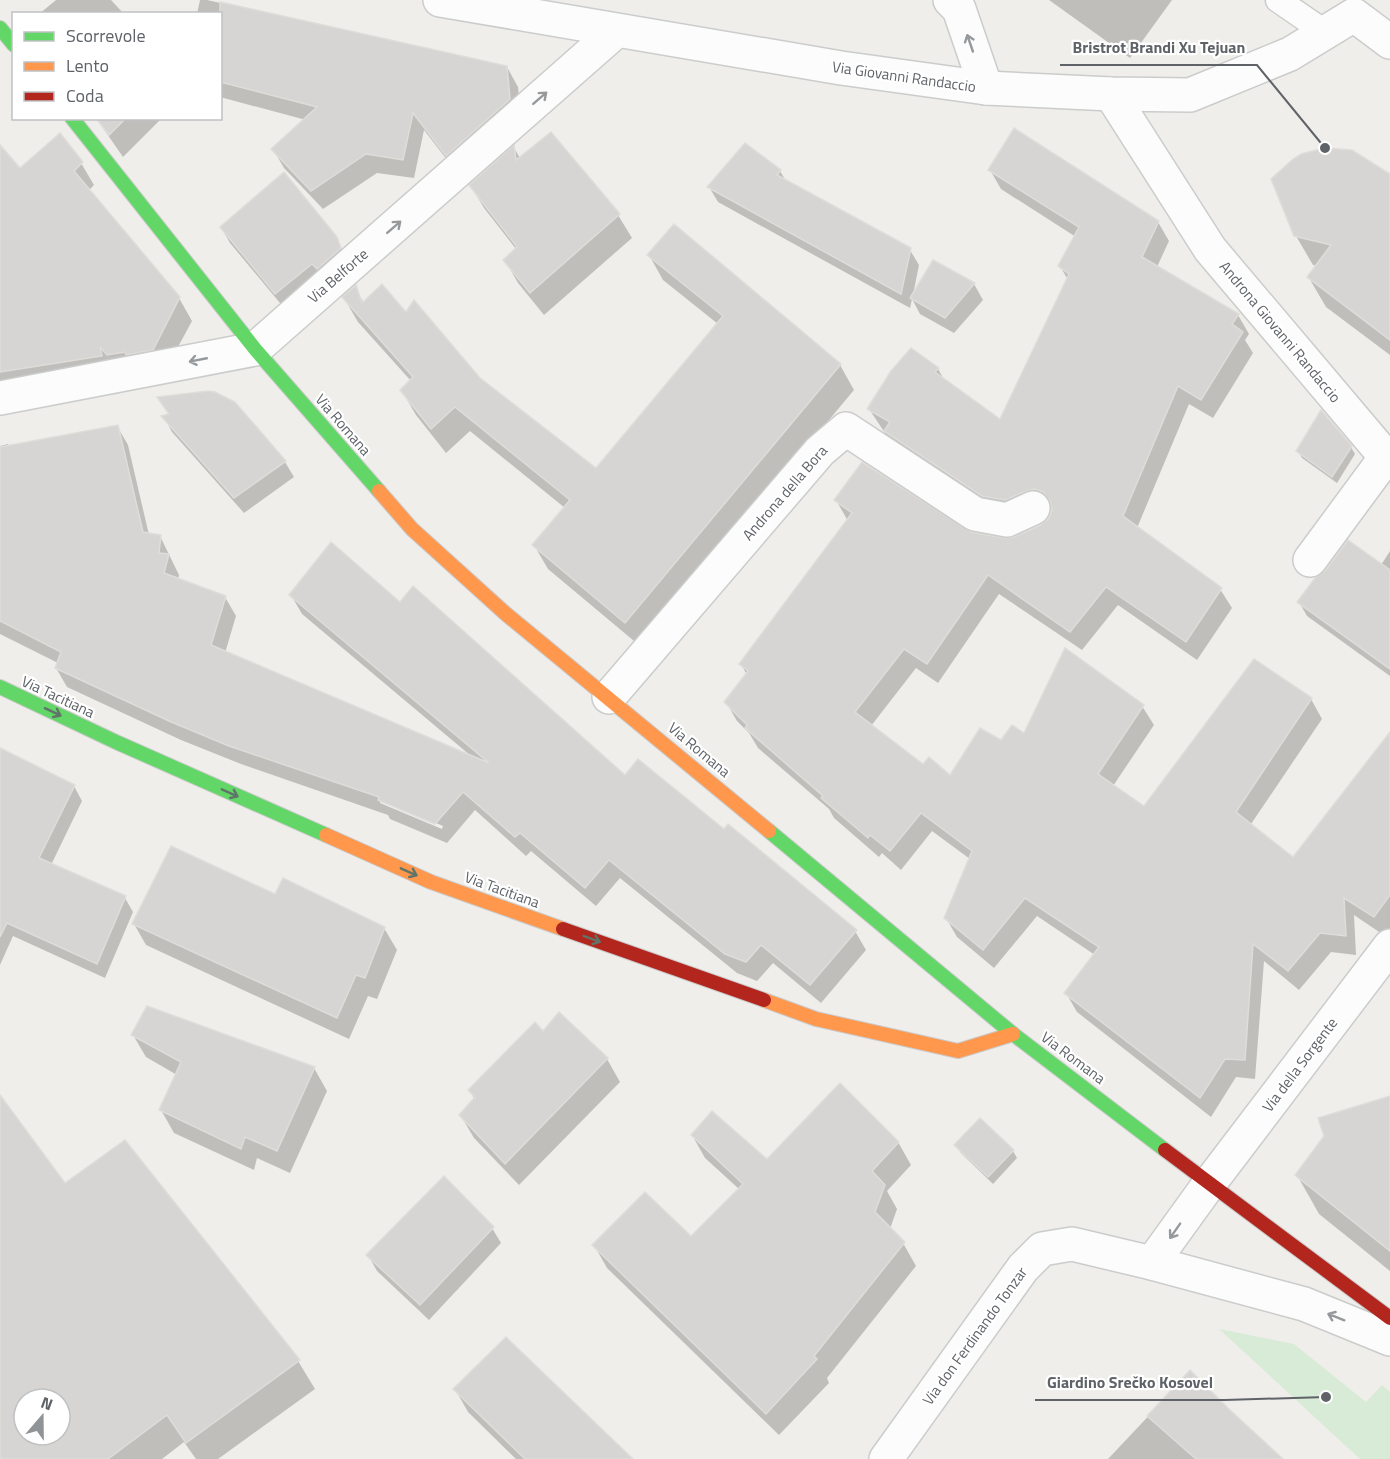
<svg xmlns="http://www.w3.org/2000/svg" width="1390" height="1459" viewBox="0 0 1390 1459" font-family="'Titillium Web',sans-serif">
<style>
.green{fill:#d8ebd6}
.shadow{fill:#0003;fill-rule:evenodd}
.building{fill:#d6d5d3;stroke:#deddd9;stroke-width:1.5;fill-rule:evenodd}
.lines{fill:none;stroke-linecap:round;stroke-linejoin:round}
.lane-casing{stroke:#cbcccc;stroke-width:27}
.street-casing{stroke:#cbcccc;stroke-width:36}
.fast-casing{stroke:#cacacb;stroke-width:16}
.slow-casing{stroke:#cacacb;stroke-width:16}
.jam-casing{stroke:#cacacb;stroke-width:16}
.lane{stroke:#fdfcfc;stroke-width:24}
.street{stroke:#fdfcfc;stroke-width:33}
.fast{stroke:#63d668;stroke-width:14}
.slow{stroke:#ff974d;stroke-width:14}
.jam{stroke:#b3261e;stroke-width:14}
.oneway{stroke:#96999c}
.oneway2{stroke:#607468}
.labels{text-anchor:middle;stroke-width:4.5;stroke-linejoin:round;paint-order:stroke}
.street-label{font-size:15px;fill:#5f6368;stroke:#fff}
.leader{fill:none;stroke:#5f6368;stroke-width:2}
.callout-dot{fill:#5f6368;stroke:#fff;stroke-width:2}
.callout-label{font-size:16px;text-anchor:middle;font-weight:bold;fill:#5f6368;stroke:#fff;stroke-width:4.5;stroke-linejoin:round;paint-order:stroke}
</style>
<rect width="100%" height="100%" fill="#efeeea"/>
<path class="green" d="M1219 1329 1294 1344 1366 1402 1382 1385 1390 1392V1459H1360Z"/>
<g class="shadow">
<path d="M56 0H111L124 14H39Z"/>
<path d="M200 0H207L507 67 518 87 521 119 458 174 424 130 414 178 377 173 323 209 284 168 273 149 306 120 220 97V14H197Z"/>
<path d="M1049 0H1172L1130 58Z"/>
<path d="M96 118H162L123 157Z"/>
<path d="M0 147 20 170 81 163 94 185 88 191 179 298 192 321 165 371 0 396Z"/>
<path d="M514 148 520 158 618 215 632 238 544 315 518 283 505 260 516 249 484 208 471 186Z"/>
<path d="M990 170 1158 222 1169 241 1157 267 1238 315 1249 334 1245 340 1253 353 1213 418 1189 404 1137 528 1220 589 1232 608 1197 660 1118 605 1082 650 999 594 938 683 916 668 871 726 924 766 951 777 1001 742 1142 706 1154 725 1113 786 1144 808 1311 699 1322 719 1251 824 1293 859 1390 754V929L1385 936 1354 915 1356 955 1331 952 1299 990 1264 961 1255 1079 1236 1077 1211 1117 1077 1012 1066 993 1095 955 1037 916 994 968 957 937 946 918 970 859 932 831 901 870 882 853 879 857 834 818 829 809 758 748 749 733 737 721 726 702 747 675 741 664 848 521 836 500 1003 540 1015 539 1042 526 1050 519 1053 510 1047 508 1016 519 897 451 869 409 938 369 945 381 1001 422 1068 280 1060 266 1076 237 1001 189Z"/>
<path d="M780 171 786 181 910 250 919 265 913 295 974 284 983 300 954 333 920 314 912 299 910 308 718 202 709 187Z"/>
<path d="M1390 176V355L1326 307 1309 278 1317 266 1313 265 1296 236Z"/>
<path d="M221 227 336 238 345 255 285 309 230 243Z"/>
<path d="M649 255 840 365 854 390 640 646 548 569 534 545 565 508 470 431 446 453 416 415 402 391 411 381 358 322 344 298 355 288 364 303 406 315 479 379 596 470 718 324 663 280Z"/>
<path d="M159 399 285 462 294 477 244 513 172 432 164 417 170 416Z"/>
<path d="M117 426 128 445 149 535 160 536 179 575 178 580 225 597 236 616 225 653 471 756 302 614 291 595 400 604 625 777 724 831 855 931 866 950 821 1003 773 963 757 981 737 973 620 878 596 906 531 851 526 856 475 810 447 843 390 819 388 815 241 764 181 740 67 687 56 668 58 663 0 634V446L8 444 9 447ZM380 799 443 826 442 829 380 803Z"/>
<path d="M1351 447 1355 454 1337 483 1302 458 1298 451Z"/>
<path d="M1390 551V676L1307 616 1299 602 1381 565Z"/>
<path d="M0 750 74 786 82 801 51 865 125 898 133 912 105 978 13 936 0 965Z"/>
<path d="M275 896 384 928 397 950 377 999 368 996 349 1039 146 945 134 924Z"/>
<path d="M543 1033 607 1059 620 1082 519 1185 474 1138 461 1116 475 1100 470 1091Z"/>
<path d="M133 1035 314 1068 327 1091 290 1173 257 1158 254 1170 174 1133 161 1110 177 1075 146 1057Z"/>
<path d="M0 1097 64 1185 298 1361 315 1389 218 1459H196L184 1442 162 1459H0ZM24 1399H60V1435H24Z"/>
<path d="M1390 1098V1271L1319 1214 1297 1175Z"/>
<path d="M692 1135 767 1161 898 1142 911 1165 887 1191 897 1209 890 1229 903 1243 916 1266 827 1378 829 1383 779 1435 607 1268 594 1245 691 1238 739 1189 705 1158Z"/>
<path d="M956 1145 1013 1151 1017 1158 993 1184 961 1153Z"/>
<path d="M492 1228 501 1243 429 1320 377 1271 368 1255Z"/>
<path d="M1190 1372 1281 1459H1108Z"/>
<path d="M455 1389 630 1459H516L468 1412Z"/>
</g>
<g class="building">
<path d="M220 2 507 66 510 99 446 156 413 113 403 160 366 154 311 191 271 149 317 107 220 82Z"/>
<path d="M96 118H126L109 135Z"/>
<path d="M1014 128 1159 221 1142 257 1239 314 1232 324 1243 332 1201 400 1178 386 1123 516 1222 588 1186 642 1106 587 1070 632 988 575 927 664 904 649 855 712 923 764 929 757 950 775 980 728 1001 740 1012 725 1024 733 1065 648 1144 705 1098 774 1144 806 1254 659 1312 698 1236 812 1293 857 1390 732V895L1374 917 1344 898 1346 936 1320 933 1288 971 1253 944 1245 1060 1225 1059 1200 1098 1064 993 1099 947 1025 898 983 950 944 918 972 851 921 813 890 851 870 835 868 838 821 798 823 796 745 728 747 725 724 702 748 671 739 664 852 513 834 500 862 462 971 532 1004 538 1014 537 1041 525 1049 518 1052 510 1050 501 1043 492 1035 489 1026 491 1005 500 982 496 884 431 890 422 867 409 891 371 911 348 939 368 935 372 1000 419 1069 274 1058 266 1079 227 988 170Z"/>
<path d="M551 132 620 214 530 293 503 260 517 247 469 185 514 145 516 160Z"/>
<path d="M60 133 83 162 74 171 180 297 153 350 126 355 125 352 107 355 100 347 102 356 0 372V145L20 168Z"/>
<path d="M745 143 781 170 777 175 911 248 901 294 707 187Z"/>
<path d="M1325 148 1352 150 1390 174V340L1307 277 1331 245 1294 236 1271 179 1292 160 1301 154Z"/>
<path d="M284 172 337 237 341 248 317 269 312 264 275 294 220 227Z"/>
<path d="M674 224 841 364 625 623 532 545 570 500 455 407 431 429 400 390 413 377 342 297 356 285 362 303 382 284 406 312 414 300 480 378 596 468 723 316 647 255Z"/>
<path d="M933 260 975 283 945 318 910 298Z"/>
<path d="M208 391 215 392 235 402 286 461 234 498 161 416 169 414 157 397Z"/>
<path d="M1321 410 1352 446 1332 477 1296 451Z"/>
<path d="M118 425 143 532 161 535 159 553 169 554 164 573 226 596 211 645 489 763 289 595 331 542 400 602 413 586 625 775 638 759 724 829 728 824 857 930 810 985 761 945 746 962 725 954 609 860 585 888 520 833 515 837 463 792 435 824 378 800 379 797 229 746 169 721 55 668 61 652 0 621V447Z"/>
<path d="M1348 540 1390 570V669L1297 602 1315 578 1325 571Z"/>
<path d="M0 748 75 785 39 858 126 896 97 964 7 923 0 937Z"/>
<path d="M171 846 275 894 283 878 385 927 365 978 356 975 337 1018 132 924Z"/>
<path d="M147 1006 315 1067 277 1151 245 1137 241 1149 159 1110 181 1062 131 1035Z"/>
<path d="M559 1012 608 1058 505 1164 459 1115 475 1097 468 1090 535 1022 543 1031Z"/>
<path d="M840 1083 899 1142 872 1171 885 1185 875 1212 905 1242 814 1356 817 1359 766 1414 592 1245 645 1192 691 1236 743 1184 691 1135 712 1111 767 1159Z"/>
<path d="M0 1095 65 1183 125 1140 300 1360 186 1443 167 1415 108 1459H0ZM24 1399H60V1435H24Z"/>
<path d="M1390 1096V1251L1295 1175 1324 1136 1318 1118Z"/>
<path d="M980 1118 1014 1150 988 1177 954 1145Z"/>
<path d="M444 1176 494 1227 420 1305 366 1255Z"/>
<path d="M506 1337 633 1459H525L453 1389Z"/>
<path d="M1190 1370 1230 1410 1283 1459H1196L1147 1416Z"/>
</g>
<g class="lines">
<g class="lane-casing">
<path id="lane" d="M1278 0 1326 33"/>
</g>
<g class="street-casing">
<g id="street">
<path d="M440 0 841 68 986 88 1111 94 1190 95 1290 54 1354 15 1390 42"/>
<path d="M950 0 959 9 986 88"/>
<path d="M1111 94 1210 249 1386 457 1310 560"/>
<path d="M0 398 255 349 616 31"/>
<path d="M609 697 820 451 846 429 975 514 1007 520 1033 508"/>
<path d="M1152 1263 1304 1304 1390 1339"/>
<path d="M886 1459 1023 1268 1042 1249 1072 1244 1152 1263 1209 1184 1390 946"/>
</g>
</g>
<g class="fast-casing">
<g id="fast">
<path d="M0 28 14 45"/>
<path d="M72 118 255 349 379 491"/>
<path d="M0 687 116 742 326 835"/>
<path d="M769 831 1013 1034 1165 1150"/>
</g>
</g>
<g class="slow-casing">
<g id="slow">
<path d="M379 491 412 529 506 614 769 831"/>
<path d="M326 835 431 882 563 929"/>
<path d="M764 1000 816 1019 958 1051 1013 1034"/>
</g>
</g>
<g class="jam-casing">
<g id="jam">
<path d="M563 929 764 1000"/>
<path d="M1165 1150 1390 1318"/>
</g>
</g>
<use href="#lane" class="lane"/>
<use href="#street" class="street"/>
<use href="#fast" class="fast"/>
<use href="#slow" class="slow"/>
<use href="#jam" class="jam"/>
</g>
<defs><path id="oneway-shaft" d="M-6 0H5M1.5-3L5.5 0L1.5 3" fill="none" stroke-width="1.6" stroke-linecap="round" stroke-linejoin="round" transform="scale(1.5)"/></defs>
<g class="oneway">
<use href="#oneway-shaft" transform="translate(970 43) rotate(-109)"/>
<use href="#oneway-shaft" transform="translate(540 98) rotate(-41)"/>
<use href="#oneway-shaft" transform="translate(394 227) rotate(-41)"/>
<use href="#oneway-shaft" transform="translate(198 360) rotate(169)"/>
<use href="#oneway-shaft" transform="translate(1175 1231) rotate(125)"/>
<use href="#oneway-shaft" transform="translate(1336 1317) rotate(-158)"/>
</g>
<g class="oneway2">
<use href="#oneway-shaft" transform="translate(53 712) rotate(25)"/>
<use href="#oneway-shaft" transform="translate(230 793) rotate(24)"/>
<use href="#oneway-shaft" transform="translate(409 872) rotate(24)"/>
<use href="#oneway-shaft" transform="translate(592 939) rotate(20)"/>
</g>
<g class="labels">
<g class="street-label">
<text transform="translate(904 77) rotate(8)" y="5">Via Giovanni Randaccio</text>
<text transform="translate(338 276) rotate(-41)" y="5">Via Belforte</text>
<text transform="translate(1280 332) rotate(50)" y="5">Androna Giovanni Randaccio</text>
<text transform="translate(343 425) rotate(49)" y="5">Via Romana</text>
<text transform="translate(785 493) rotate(-49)" y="5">Androna della Bora</text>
<text transform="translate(58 697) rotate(25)" y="5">Via Tacitiana</text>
<text transform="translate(699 750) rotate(40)" y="5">Via Romana</text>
<text transform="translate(502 890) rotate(20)" y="5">Via Tacitiana</text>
<text transform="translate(1073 1058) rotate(37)" y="5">Via Romana</text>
<text transform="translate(1300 1065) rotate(-53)" y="5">Via della Sorgente</text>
<text transform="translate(975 1336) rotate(-54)" y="5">Via don Ferdinando Tonzar</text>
</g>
</g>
<path class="leader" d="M1325 148L1257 65H1060M1326 1397L1225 1400H1035"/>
<g class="callout-dot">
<circle cx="1325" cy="148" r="6"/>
<circle cx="1326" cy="1397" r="6"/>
</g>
<g class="callout-label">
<text x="1159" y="53">Bristrot Brandi Xu Tejuan</text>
<text x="1130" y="1388">Giardino Srečko Kosovel</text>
</g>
<rect x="12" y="12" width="210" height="108" fill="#ffffff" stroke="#bfc1c3" stroke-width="1.5"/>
<rect x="24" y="32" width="30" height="9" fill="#63d668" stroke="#bfc1c3" stroke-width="1.5"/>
<text x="66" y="42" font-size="18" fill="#5f6368">Scorrevole</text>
<rect x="24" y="62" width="30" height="9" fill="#ff974d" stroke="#bfc1c3" stroke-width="1.5"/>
<text x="66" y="72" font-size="18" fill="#5f6368">Lento</text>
<rect x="24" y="92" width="30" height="9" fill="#b3261e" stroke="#bfc1c3" stroke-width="1.5"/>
<text x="66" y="102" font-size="18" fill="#5f6368">Coda</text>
<g transform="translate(42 1417) rotate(20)"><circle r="28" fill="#ffffff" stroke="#bfc1c3" stroke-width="1.5"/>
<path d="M0-4.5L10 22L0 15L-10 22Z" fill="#919496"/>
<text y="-9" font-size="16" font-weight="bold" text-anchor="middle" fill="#5f6368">N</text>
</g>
</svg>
